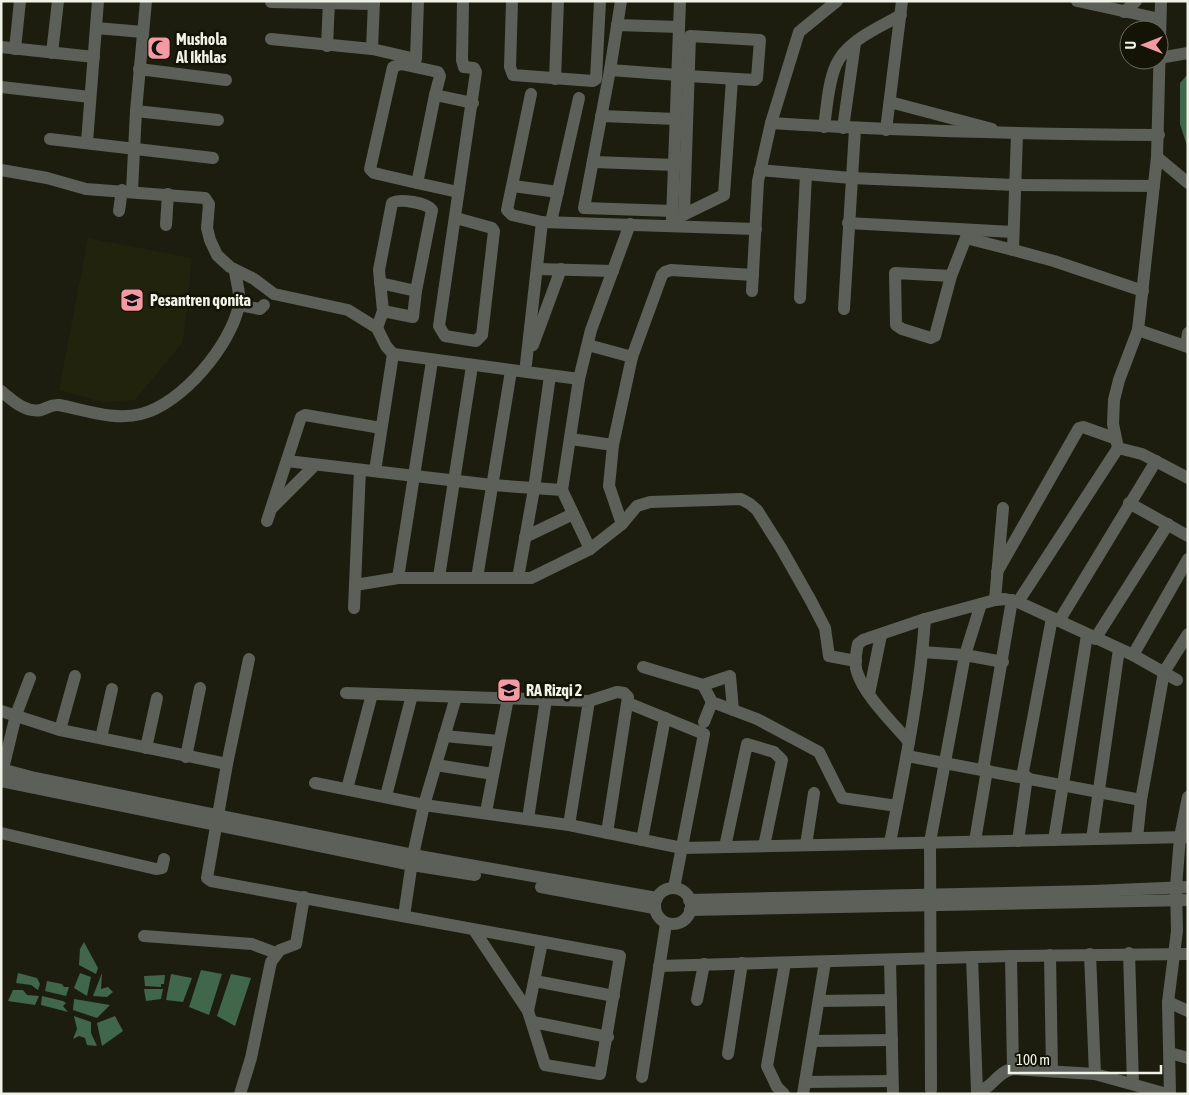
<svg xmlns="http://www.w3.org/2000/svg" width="1189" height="1095" viewBox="0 0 1189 1095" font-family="'Asap Condensed',sans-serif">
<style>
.built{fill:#21230d}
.water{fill:#40674a}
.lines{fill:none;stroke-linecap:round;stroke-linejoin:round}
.street{stroke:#5c6059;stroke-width:12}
.labels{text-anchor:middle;stroke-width:5;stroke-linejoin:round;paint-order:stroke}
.poi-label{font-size:16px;font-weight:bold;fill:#f0f2e7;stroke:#131406;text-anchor:start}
</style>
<rect width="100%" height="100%" fill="#1c1d0e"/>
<path class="built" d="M88 238 192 258 183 342 135 400 102 402 59 390Z"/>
<g class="water">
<path d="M1188 74V149L1180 124V83Z"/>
<path d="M84 942 98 968 96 974 79 965 80 949Z"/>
<path d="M201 970 222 974 209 1015 189 1007Z"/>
<path d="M18 973 37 978 40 984 38 990 31 985 16 983Z"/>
<path d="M80 973 91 977 87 996 74 988Z"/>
<path d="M102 973 101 989 108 987 113 992 107 997 93 996Z"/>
<path d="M171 974 192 978 183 1002 166 1000Z"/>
<path d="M231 974 251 978 235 1026 217 1016Z"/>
<path d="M165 975 164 984H161V987L145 986 144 976Z"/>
<path d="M47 981 62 984 64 987H69L66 996 45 991Z"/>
<path d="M144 989H163L161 999 146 1001Z"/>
<path d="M13 990H23L27 995 39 996 35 1005 8 1001Z"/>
<path d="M42 996 63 1001 66 1003 63 1006 68 1012 41 1005Z"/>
<path d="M74 999 110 1005 97 1018 73 1010Z"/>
<path d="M74 1016 91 1022V1033L97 1046 87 1045 85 1038 79 1036 73 1039 77 1029Z"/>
<path d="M115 1016 123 1031 102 1046 97 1023Z"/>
</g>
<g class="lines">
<g class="street">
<path d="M512 1 510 67 513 75 593 81 596 79 600 1"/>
<path d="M621 1 610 70 584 208 673 211"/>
<path d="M1077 1 1160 19"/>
<path d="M271 2 374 4"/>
<path d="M1124 12 1136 1"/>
<path d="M617 25 679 27"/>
<path d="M96 28 143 32"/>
<path d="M271 39 372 49 416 59 418 1"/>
<path d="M327 46 329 1"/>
<path d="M1 47 94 57"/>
<path d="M15 49 20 1"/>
<path d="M372 49 374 1"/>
<path d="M52 53 58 1"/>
<path d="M1159 58 1188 53"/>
<path d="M139 69 226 80"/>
<path d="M610 70 678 75"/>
<path d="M555 79 558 1"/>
<path d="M1 87 90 97"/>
<path d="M531 94 507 210 512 215 542 222 756 229"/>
<path d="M890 102 992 129"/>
<path d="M136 111 218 120"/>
<path d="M601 116 676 119"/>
<path d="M771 123C900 131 1029 134 1159 135"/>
<path d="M824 127C827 107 828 83 836 65 847 40 879 28 901 15"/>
<path d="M843 128 855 43"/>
<path d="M886 130 902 1"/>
<path d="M1017 134 1013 250 1054 261 1143 291"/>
<path d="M50 139 213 158"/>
<path d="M87 142 98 1"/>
<path d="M1157 157 1188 183"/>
<path d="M594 162 675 165"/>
<path d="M1 170 47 178 86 189 205 198 209 204 207 228 210 240 217 255 230 267 254 279 274 294 348 310 377 328 386 346 393 354 375 471"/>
<path d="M760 170 851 178 1015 185 1154 186"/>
<path d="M417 183 374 173 370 169 393 67 401 64 438 72 440 76 435 95"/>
<path d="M513 186 558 192"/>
<path d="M132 191 136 111 146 1"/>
<path d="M458 192 417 183 419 174 435 95 473 103"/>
<path d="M119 211 122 190"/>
<path d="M684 214 690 36 760 40 757 78 755 80 688 76"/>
<path d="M679 217 724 195 732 79"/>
<path d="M456 218 492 228 494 231 482 335 476 341 445 336 439 326 476 72 474 68 464 67 462 60 463 1"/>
<path d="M672 219 680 1"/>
<path d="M551 222 579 98"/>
<path d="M848 223 1013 232"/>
<path d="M166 225 168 194"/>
<path d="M966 238 1013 250"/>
<path d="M537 269 613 271"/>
<path d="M951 276 895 273 896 325 902 329 931 338 935 336 951 276 969 230"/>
<path d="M380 283 416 291"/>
<path d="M752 291 758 181 771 123 799 32 837 1"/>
<path d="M800 298 806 174"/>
<path d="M239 305 260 309 264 305"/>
<path d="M844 309 855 129"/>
<path d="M377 328 383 311 379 270 392 203C400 198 427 203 432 210L416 291 413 317 383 311"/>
<path d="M1138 330 1188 347"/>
<path d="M533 345 561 269"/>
<path d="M588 345 632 357"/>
<path d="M1186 346 1188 333"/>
<path d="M393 354 579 379"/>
<path d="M526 364 542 222"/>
<path d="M1 391C12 400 25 413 41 410 48 408 51 404 59 405 85 410 115 421 141 414 182 404 231 345 239 305 241 295 236 281 235 271"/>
<path d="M571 439 613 445"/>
<path d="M1118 448 1113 424 1114 400 1119 380 1138 330 1157 157 1161 1"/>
<path d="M287 461 492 485 562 490 590 549"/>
<path d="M562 490 579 379 591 330 630 224"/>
<path d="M1129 503 1188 536"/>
<path d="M272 508 315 465"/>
<path d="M267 521 301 417 305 415 381 428"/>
<path d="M622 524 609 486 613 445 632 357 662 275 665 272 671 270 753 275"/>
<path d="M525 537 573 514"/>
<path d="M997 572 1079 428 1083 427 1114 438"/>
<path d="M439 577 472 366"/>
<path d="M398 578 432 361"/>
<path d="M477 578 511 371"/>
<path d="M518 578 534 489 550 376"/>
<path d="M355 585 398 578H531L590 549 622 524 637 506 650 502 741 499 750 504 757 510 781 548 811 601 825 628 829 656 856 661"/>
<path d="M995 600 1003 508"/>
<path d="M1018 602 1118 448 1142 454 1188 478"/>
<path d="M354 608 360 470"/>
<path d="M1059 621 1156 461"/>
<path d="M1095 639 1168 524"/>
<path d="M922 652 965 655 981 604"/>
<path d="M1133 655 1188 559"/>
<path d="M249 659 227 764 207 878 211 881 620 956 600 1074 545 1065 528 1011 474 930"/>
<path d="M643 667 703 685 712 702 757 719 819 752 842 798 897 806"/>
<path d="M703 685 730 676 733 710"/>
<path d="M346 693 589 701 569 825"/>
<path d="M869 694 881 635"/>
<path d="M589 701 617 692 624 693 628 697 607 833"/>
<path d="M628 703 704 734 674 888"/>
<path d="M1 711 60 730 227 764"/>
<path d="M704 722 712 702"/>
<path d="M60 730 75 676"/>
<path d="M444 736 499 741"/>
<path d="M101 738 112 689"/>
<path d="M909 742C893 723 864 695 857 672 854 664 856 653 858 644L863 640 925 619 995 600 1005 599 1018 602 1133 655 1177 680"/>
<path d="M146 748 157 698"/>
<path d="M907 756 1141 800"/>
<path d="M186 757 200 688"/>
<path d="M436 765 493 774"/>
<path d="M1 769 35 778 413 855 657 898"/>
<path d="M983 770 1012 600"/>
<path d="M1 777 16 715 30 678"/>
<path d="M1022 777 1052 618"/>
<path d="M1 781 412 865 475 875"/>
<path d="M315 783 424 805 569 825 682 848 1188 837"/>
<path d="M347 789 372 694"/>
<path d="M386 796 412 695"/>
<path d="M486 812 508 698"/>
<path d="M528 819 546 699"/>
<path d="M1 833 156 869 162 868 164 859"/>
<path d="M1137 838 1141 800 1164 672 1188 634"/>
<path d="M1092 839 1119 649"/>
<path d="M642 840 665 718"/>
<path d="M1054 840 1087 635"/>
<path d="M975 841 987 770"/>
<path d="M1018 841 1027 777"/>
<path d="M890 843C904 769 920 694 925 619"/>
<path d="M806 845 814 793"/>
<path d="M725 847 747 744 774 752 782 760 764 846"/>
<path d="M541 887 654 908"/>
<circle cx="673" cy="906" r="18"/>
<path d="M689 900 1093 891 1188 887"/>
<path d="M690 910 1188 900"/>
<path d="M404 916 413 855 424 805 456 697"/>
<path d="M144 936 252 944 276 953"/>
<path d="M1129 953 1133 1084"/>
<path d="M1090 954 1095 1074"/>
<path d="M1050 955 1052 1071"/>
<path d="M1011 956 1013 1069"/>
<path d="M972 957 977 1091C992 1090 997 1071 1013 1069L1095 1074 1167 1094"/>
<path d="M890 960 893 1094"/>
<path d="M659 966 1011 956 1188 954"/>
<path d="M535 981 614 996"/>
<path d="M697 1000 704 964"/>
<path d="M819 1001 891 1000"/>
<path d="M1168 1002 1188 1011"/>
<path d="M528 1011 542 942"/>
<path d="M533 1022 608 1037"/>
<path d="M812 1041 892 1040"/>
<path d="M1170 1053 1188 1058"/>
<path d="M728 1054 742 963"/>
<path d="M642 1077 666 924"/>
<path d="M805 1082 892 1081"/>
<path d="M931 1090 930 842 965 655 1003 662"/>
<path d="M240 1094 251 1058 271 962 280 950 296 944 304 897"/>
<path d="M784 1094 777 1087 767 1066 785 963"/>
<path d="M803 1094 825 962"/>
<path d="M1170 1094 1168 1002 1177 931 1176 887 1180 837 1188 797"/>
</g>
</g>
<defs>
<g id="mosque-square" transform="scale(1.25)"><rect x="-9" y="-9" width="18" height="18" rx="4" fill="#f49aa4" stroke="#131406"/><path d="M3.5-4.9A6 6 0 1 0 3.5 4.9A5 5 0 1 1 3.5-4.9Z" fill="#111"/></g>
<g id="school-square" transform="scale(1.25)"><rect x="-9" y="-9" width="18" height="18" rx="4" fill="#f49aa4" stroke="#131406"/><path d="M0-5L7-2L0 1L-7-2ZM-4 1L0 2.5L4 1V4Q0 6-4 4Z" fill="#111"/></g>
</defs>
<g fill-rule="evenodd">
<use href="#mosque-square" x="159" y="48"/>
<use href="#school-square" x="132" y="300"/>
<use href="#school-square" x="509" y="690"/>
</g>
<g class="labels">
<g class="poi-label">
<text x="176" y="45">Mushola<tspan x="176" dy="18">Al Ikhlas</tspan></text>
<text x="150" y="306">Pesantren qonita</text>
<text x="526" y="696">RA Rizqi 2</text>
</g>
</g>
<rect width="1189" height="1095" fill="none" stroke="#f0f2e7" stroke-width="5"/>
<g transform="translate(1144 45) rotate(270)"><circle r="24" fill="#131406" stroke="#6b6d60"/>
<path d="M0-4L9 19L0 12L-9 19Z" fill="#f49aa4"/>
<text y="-8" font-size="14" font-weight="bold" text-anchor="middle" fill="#f0f2e7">U</text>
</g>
<path d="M1009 1065v8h152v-8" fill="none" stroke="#f0f2e7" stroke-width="2.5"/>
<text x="1016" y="1065" font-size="15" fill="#f0f2e7" stroke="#131406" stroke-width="4" paint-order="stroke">100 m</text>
</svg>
